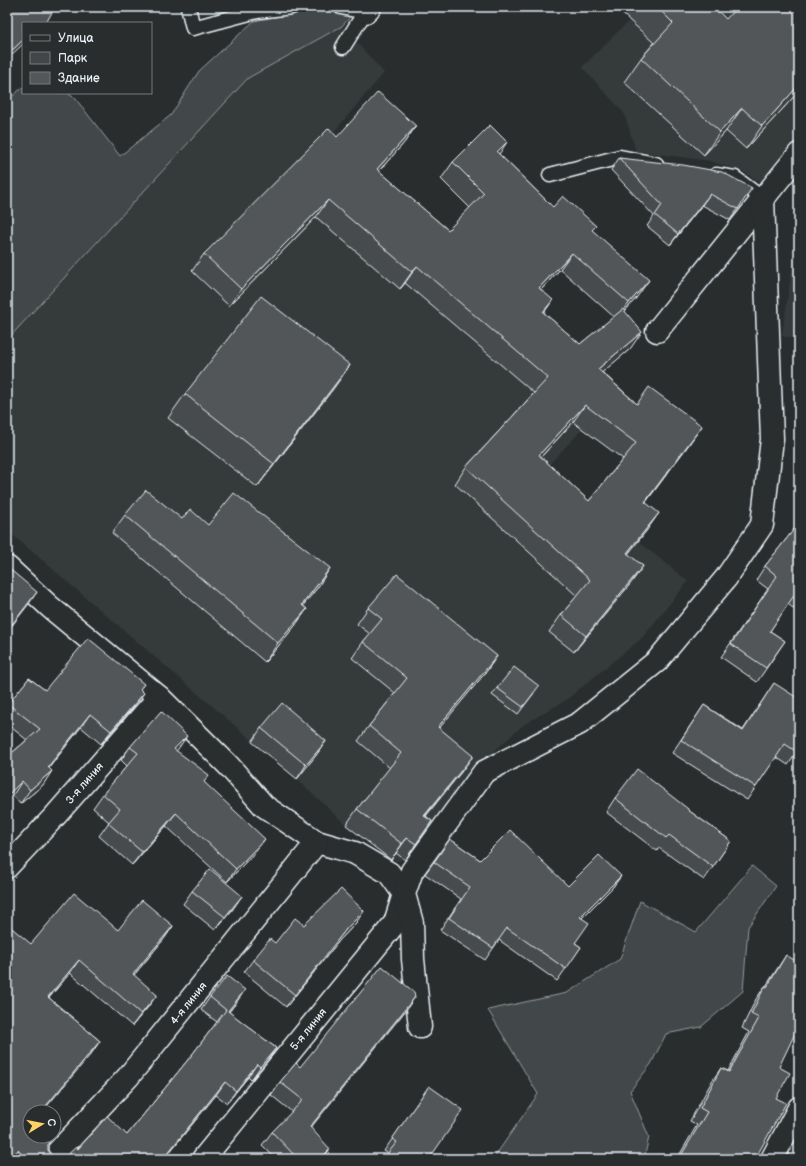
<svg xmlns="http://www.w3.org/2000/svg" width="806" height="1166" viewBox="0 0 806 1166" font-family="'Balsamiq Sans',sans-serif">
<style>
.built{fill:#363a3b}
.green{fill:#424648;stroke:#959ca0}
.lines{fill:none;stroke-linecap:round;stroke-linejoin:round}
.service-casing{stroke:#e8f1f8;stroke-width:17}
.minor-casing{stroke:#e8f1f8;stroke-width:25}
.service{stroke:#2a2d2e;stroke-width:14}
.minor{stroke:#2a2d2e;stroke-width:22}
.wall{fill:#474b4d;stroke:#e8f1f8;fill-rule:evenodd}
.shaded-wall{fill:#3a3d3e;stroke:#e8f1f8}
.building{fill:#535759;stroke:#e8f1f8;fill-rule:evenodd}
.labels{text-anchor:middle;stroke-width:3;stroke-linejoin:round;paint-order:stroke}
.street-label{font-size:11px;fill:#e8f1f8;stroke:#2a2d2e}
</style>
<rect width="100%" height="100%" fill="#2a2d2e"/>
<filter id="ink" filterUnits="userSpaceOnUse"><feTurbulence type="fractalNoise" baseFrequency=".025" numOctaves="2"/><feDisplacementMap in="SourceGraphic" scale="8" xChannelSelector="R" yChannelSelector="G"/><feConvolveMatrix kernelMatrix="1 2 1 2 8 2 1 2 1" color-interpolation-filters="sRGB"/></filter>
<g filter="url(#ink)">
<g class="built">
<path d="M643 7H799V137L764 185 742 171 710 161 636 151 624 113 582 67Z"/>
<path d="M342 26 384 73 320 148 611 398 546 468 688 581 642 638 566 700 523 725 478 766 400 861 391 860 346 825 297 779 7 530V340L248 78Z"/>
<path d="M799 236V339L782 336 792 267Z"/>
</g>
<g class="green">
<path d="M302 7H359L342 26 248 78 7 340V101L23 87V93H67L75 98 120 156 171 115 199 71 254 21 301 12Z"/>
<path d="M752 866 776 886 748 927 743 991 701 1027 666 1034 651 1064 630 1091 649 1137 644 1159H493L538 1094 488 1010 567 993 620 959 640 901 696 932Z"/>
</g>
<g class="lines">
<g class="service-casing">
<g id="service">
<path d="M188 7 193 28 257 11 292 7"/>
<path d="M341 7 365 12 343 47"/>
<path d="M550 175 620 157 656 164"/>
<path d="M716 175 735 178 763 199"/>
</g>
</g>
<g class="minor-casing">
<g id="minor">
<path d="M365 12 370 7"/>
<path d="M657 331 799 154"/>
<path d="M7 567 50 607 159 697 228 765 264 806 317 842 355 853 389 873 404 894 395 923 203 1159"/>
<path d="M7 867 55 816 159 697"/>
<path d="M420 1027 413 959 412 923 404 894 412 871 484 772 580 723 657 661 726 578 762 525 772 439 763 199"/>
<path d="M51 1159 128 1077 317 842"/>
<path d="M772 1159 799 1108"/>
</g>
</g>
<use href="#service" class="service"/>
<use href="#minor" class="minor"/>
</g>
<g class="wall">
<path d="M615 7H714L726 19 799 7V91L746 149 726 131 704 155 624 82 641 58 654 43Z"/>
<path d="M416 126 404 143 379 171 448 230 470 208 441 179 453 162 499 154 553 207 593 231 637 297 625 311 630 349 602 372 637 404 690 443 646 502 647 530 628 554 643 566 631 583 574 652 549 632 561 615 577 596 455 484 466 467 534 393 405 283 400 289 316 217 229 306 192 271 204 254 337 137ZM560 269 614 317 580 344 544 313 541 290ZM573 422 623 459 589 501 541 457Z"/>
<path d="M619 158 752 188 730 220 702 205 670 245 647 226 654 216 611 170Z"/>
<path d="M350 365 333 389 257 487 168 418 185 394Z"/>
<path d="M125 515 182 519 208 525 318 587 303 605 307 609 294 627 265 662 112 533Z"/>
<path d="M799 523V613L788 604 770 631 785 641 757 682 721 657 768 589 756 580 765 566Z"/>
<path d="M368 608 497 656 486 672 439 728 462 771 426 816 432 821 405 860 396 853 391 860 346 825 357 809 390 768 358 741 369 726 395 693 352 658 363 642 370 634 357 624Z"/>
<path d="M29 678 45 690 144 684 140 689 134 706 101 744 81 727 49 768 43 785 20 804 13 795 7 800V757L27 740 7 724V706Z"/>
<path d="M774 683 799 749 788 765 776 757 747 800 672 753 704 705 743 730Z"/>
<path d="M497 688 534 693 518 714 492 695Z"/>
<path d="M261 728 326 741 317 754 297 779 252 742Z"/>
<path d="M130 747 178 749 176 751 204 782 255 852 227 882 166 826 132 865 99 836 109 822 93 808 103 794 127 766 121 760Z"/>
<path d="M615 798 688 810 731 841 704 880 659 848 657 851 606 812Z"/>
<path d="M450 839 480 860 568 886 621 876 612 888 582 918 575 943 581 947 557 981 499 940 485 960 440 930 461 899 425 874Z"/>
<path d="M192 891 233 909 215 930 183 904Z"/>
<path d="M799 906V912L797 911Z"/>
<path d="M364 911 355 924 339 941 286 1007 244 972 253 960 275 943 304 925Z"/>
<path d="M173 926 164 939 134 975 148 1007 132 1026 70 973 49 998 100 1041 91 1054 30 1112 48 1144V1150L52 1156 57 1158H64L78 1149 127 1135 191 1056 217 1022 201 1010 210 997 236 1003 229 1012 276 1048 267 1061 251 1080 248 1077 227 1103 216 1095 164 1159H7L31 944 118 930Z"/>
<path d="M786 955 776 1098 755 1159H677L697 1125 690 1121 712 1081 721 1068 728 1071 749 1032 742 1028 756 999 765 986H766L777 969Z"/>
<path d="M406 1010 310 1128 323 1159H276L262 1145 272 1132 292 1112 271 1095 280 1082 300 1067Z"/>
<path d="M429 1086V1159L388 1153 384 1151Z"/>
</g>
<g class="shaded-wall">
<path d="M23 40V44L7 59V55Z"/>
<path d="M799 85V91L746 149 762 126Z"/>
<path d="M742 108 726 131 704 155 720 132Z"/>
<path d="M416 126 404 143 365 186 377 169Z"/>
<path d="M507 142 496 159 497 152Z"/>
<path d="M710 194 702 205 670 245 678 234Z"/>
<path d="M328 200 316 217 229 306 241 289Z"/>
<path d="M572 253 560 269 527 305 539 288Z"/>
<path d="M417 266 405 283 400 289 412 272Z"/>
<path d="M649 280 637 297 617 320 629 303Z"/>
<path d="M553 300 541 317 543 312Z"/>
<path d="M642 332 630 349 586 386 598 369Z"/>
<path d="M350 365 333 389 257 487 274 464Z"/>
<path d="M585 405 573 422 527 472 539 455Z"/>
<path d="M702 426 690 443 633 519 645 502Z"/>
<path d="M659 513 647 530 615 570 627 553Z"/>
<path d="M643 566 631 583 574 652 586 636Z"/>
<path d="M330 568 318 587 289 623 302 605Z"/>
<path d="M37 592 28 605 7 632V631Z"/>
<path d="M307 609 294 627 265 662 278 643Z"/>
<path d="M497 656 486 672 427 743 438 727Z"/>
<path d="M144 693 134 706 101 744 111 731Z"/>
<path d="M90 714 81 727 39 780 48 767Z"/>
<path d="M187 736 178 749 165 763 174 749Z"/>
<path d="M326 741 317 754 297 779 306 765Z"/>
<path d="M473 756 462 771 413 831 424 816Z"/>
<path d="M52 771 43 785 20 804 30 790Z"/>
<path d="M22 781 13 795 7 800V796Z"/>
<path d="M176 813 166 826 132 865 142 852Z"/>
<path d="M407 838 396 853 391 860 402 844Z"/>
<path d="M265 839 255 852 227 882 236 869Z"/>
<path d="M621 876 612 888 571 929 580 917Z"/>
<path d="M242 896 233 909 215 930 225 917Z"/>
<path d="M364 911 355 924 339 941 286 1007 295 995 347 928Z"/>
<path d="M173 926 164 939 124 987 133 974Z"/>
<path d="M79 960 70 973 39 1009 48 997Z"/>
<path d="M245 990 236 1003 219 1024 228 1011Z"/>
<path d="M157 995 148 1007 132 1026 141 1014Z"/>
<path d="M415 997 406 1010 300 1141 310 1127Z"/>
<path d="M100 1041 91 1054 42 1112H41Z"/>
<path d="M276 1048 267 1061 251 1080 260 1067Z"/>
<path d="M257 1064 248 1077 227 1103 236 1091Z"/>
<path d="M225 1082 216 1095 164 1159H163Z"/>
<path d="M330 1149 323 1159H320Z"/>
</g>
<g class="building">
<path d="M7 7H55L46 23H23V40L7 55Z"/>
<path d="M657 7H714L726 19 737 7H799V85L762 126 742 108 720 132 641 58 673 23Z"/>
<path d="M378 92 416 126 377 169 448 230 484 193 453 162 490 125 507 142 497 152 553 207 563 196 596 226 592 230 649 280 629 303 572 253 539 288 553 300 543 312 580 344 623 309 642 332 598 369 637 404 649 387 702 426 645 502 659 513 627 553 643 566 586 636 561 615 590 580 466 467 548 378 417 266 412 272 328 200 241 289 204 254 329 128 337 137ZM585 405 636 443 589 501 539 455Z"/>
<path d="M619 158 683 165 722 172 752 188 738 209 710 194 678 234 655 215 662 205Z"/>
<path d="M261 296 350 365 274 464 185 394Z"/>
<path d="M146 490 182 519 190 509 208 525 234 493 330 568 302 605 307 609 278 643 125 515Z"/>
<path d="M799 523V592L797 591 770 631 785 641 766 668 731 644 777 576 765 566Z"/>
<path d="M7 567 37 592 7 631Z"/>
<path d="M397 574 497 656 438 727 473 756 424 816 432 821 416 844 407 838 402 844 357 809 401 753 369 726 407 678 363 642 382 619 368 608Z"/>
<path d="M88 638 144 684 140 689 144 693 111 731 90 714 48 767 52 771 30 790 22 781 7 796V757L40 729 8 704 29 678 45 690Z"/>
<path d="M514 667 539 686 523 707 497 688Z"/>
<path d="M774 683 799 699V749L797 752 785 744 756 787 681 740 704 705 743 731Z"/>
<path d="M282 703 326 741 306 765 261 728Z"/>
<path d="M161 711 187 736 174 749 209 775 204 782 265 839 236 869 176 813 142 852 108 823 120 809 103 794 138 753 130 747Z"/>
<path d="M637 769 688 809V810L731 841 713 867 669 835 666 838 615 798Z"/>
<path d="M510 830 568 886 599 855 621 876 580 917 589 923 575 943 581 947 566 969 507 928 493 948 449 918 470 887 434 862 450 839 480 860Z"/>
<path d="M210 869 242 896 225 917 192 891Z"/>
<path d="M341 889 364 911 347 928 295 995 253 960 270 939 275 943 295 918 304 925Z"/>
<path d="M74 893 118 930 142 900 173 926 133 974 157 995 141 1014 79 960 48 997 100 1041 41 1112H30V1136H53L48 1143V1150L52 1156 57 1158H64L76 1147 78 1149 107 1116 127 1135 191 1056 226 1010 210 997 227 976 245 990 228 1011 276 1048 260 1067 257 1064 236 1091 225 1082 163 1159H26L18 1150 10 1159H7V924L31 944Z"/>
<path d="M786 955 799 963V1025L779 1067 790 1073 776 1098 786 1103 755 1159H679L707 1112 700 1108 721 1068 729 1072 759 1018 751 1014 765 986 767 987Z"/>
<path d="M382 966 414 992 415 997 310 1127 330 1149 320 1159H298L272 1132 303 1100 280 1082 296 1063 300 1067Z"/>
<path d="M429 1086 463 1110 429 1159H383L397 1142 392 1139Z"/>
<path d="M54 1127 58 1131 54 1135Z"/>
</g>
</g>
<g class="labels">
<g class="street-label">
<text transform="translate(84 783) rotate(-49)" y="4">3-я линия</text>
<text transform="translate(188 1003) rotate(-51)" y="4">4-я линия</text>
<text transform="translate(308 1029) rotate(-51)" y="4">5-я линия</text>
</g>
</g>
<rect width="806" height="1166" fill="none" stroke="#2a2d2e" stroke-width="24"/>
<rect x="12" y="12" width="782" height="1142" fill="none" stroke="#e8f1f8" stroke-width="1.5" filter="url(#ink)"/>
<rect x="22" y="22" width="130" height="72" fill="#2a2d2e" stroke="#767b7f"/>
<rect x="30" y="35" width="20" height="6" fill="#2a2d2e" stroke="#767b7f"/>
<text x="58" y="42" font-size="12" fill="#e8f1f8">Улица</text>
<rect x="30" y="52" width="20" height="12" fill="#424648" stroke="#767b7f"/>
<text x="58" y="62" font-size="12" fill="#e8f1f8">Парк</text>
<rect x="30" y="72" width="20" height="12" fill="#535759" stroke="#767b7f"/>
<text x="58" y="82" font-size="12" fill="#e8f1f8">Здание</text>
<g transform="translate(42 1124) rotate(80)"><circle r="19" fill="#2a2d2e" stroke="#767b7f"/>
<path d="M0-3L7 15L0 10L-7 15Z" fill="#ffd166"/>
<text y="-6" font-size="11" font-weight="bold" text-anchor="middle" fill="#e8f1f8">С</text>
</g>
</svg>
